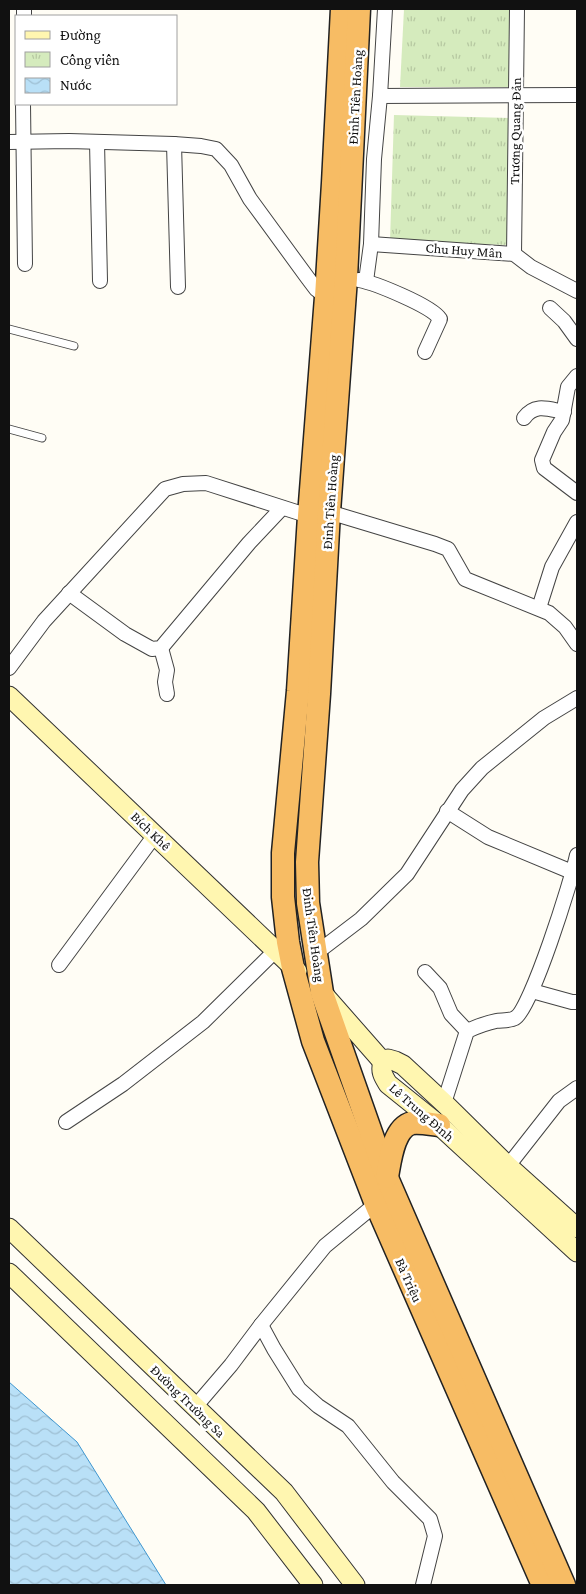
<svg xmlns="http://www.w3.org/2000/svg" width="586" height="1594" viewBox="0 0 586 1594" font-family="'Crimson Pro',serif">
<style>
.park{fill:url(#park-tufts)}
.water{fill:url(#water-waves);stroke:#3f96cf}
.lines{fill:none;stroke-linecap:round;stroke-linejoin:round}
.service-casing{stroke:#444;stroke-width:9}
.minor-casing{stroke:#444;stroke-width:16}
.secondary-casing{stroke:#333;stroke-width:21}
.trunk-casing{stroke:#222;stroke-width:25}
.service{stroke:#fff;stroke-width:7}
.minor{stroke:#fff;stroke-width:14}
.secondary{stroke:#fff6b0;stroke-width:19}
.trunk{stroke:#f7bc64;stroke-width:22}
.labels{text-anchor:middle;stroke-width:5;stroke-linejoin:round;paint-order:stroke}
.street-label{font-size:14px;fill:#111;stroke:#fff}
</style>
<defs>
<pattern id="park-tufts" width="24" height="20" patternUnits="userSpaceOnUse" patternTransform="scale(1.25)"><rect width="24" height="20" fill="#d5ebbd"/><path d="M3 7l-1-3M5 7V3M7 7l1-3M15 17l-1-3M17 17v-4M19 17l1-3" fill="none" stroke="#b6c8a1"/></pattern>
<pattern id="water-waves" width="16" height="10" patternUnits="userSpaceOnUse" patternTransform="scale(1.25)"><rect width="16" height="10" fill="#b9e0f7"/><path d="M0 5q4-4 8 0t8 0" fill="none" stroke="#9ebfd3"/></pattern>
</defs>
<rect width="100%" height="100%" fill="#fffdf5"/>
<g class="park">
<path d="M404 9H516L515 87H400Z"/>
<path d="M394 115 511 118 508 245 390 241Z"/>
</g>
<path class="water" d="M9 1382 77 1442 166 1585H9Z"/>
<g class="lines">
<g class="service-casing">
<g id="service">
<path d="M9 329 74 346"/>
<path d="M9 429 42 438"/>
</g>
</g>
<g class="minor-casing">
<g id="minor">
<path d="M24 16V9"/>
<path d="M380 96 577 95"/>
<path d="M23 104 25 264"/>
<path d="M9 142 69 141 174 144 201 146 216 149 231 165 250 199 307 277 316 289 326 297"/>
<path d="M97 142 100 281"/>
<path d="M174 144 178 287"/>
<path d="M371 244 514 254 531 267 577 291"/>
<path d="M514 254 517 9"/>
<path d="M359 280C375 283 432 306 440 319L425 352"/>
<path d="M366 281 371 244 374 159 380 96 385 9"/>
<path d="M550 308 564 321 577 339"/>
<path d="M577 376 568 387 562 420 554 432 542 460 544 468 577 493"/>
<path d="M524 418C535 403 548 409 564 412"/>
<path d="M329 512 435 544 448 549 465 579 549 613 565 627 577 644"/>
<path d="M69 593 125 634 152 649 161 648 249 543 282 508"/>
<path d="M539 608 552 567 577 522"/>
<path d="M161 648 167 670 165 682 167 694"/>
<path d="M9 668 44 621 165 489 183 484 206 483 309 516"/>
<path d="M447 811 488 837 572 872"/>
<path d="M315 954 361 919 407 874 462 790 482 768 544 718 577 698"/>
<path d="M59 965 155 835"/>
<path d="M425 972 440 988 451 1014 467 1031"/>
<path d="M532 991 572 1002H577"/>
<path d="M444 1103 467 1031C476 1027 486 1023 496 1021 501 1020 510 1021 515 1018 531 1010 572 879 577 855"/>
<path d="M66 1122 123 1084 203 1022 275 951"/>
<path d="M508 1166 559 1101 577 1088"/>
<path d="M261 1325 274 1349 299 1389 318 1406 348 1426 393 1482 430 1519 435 1536 423 1585"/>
<path d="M195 1407 231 1365 261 1325 325 1246 376 1204"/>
</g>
</g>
<g class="secondary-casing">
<g id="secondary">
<path d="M9 696 297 971"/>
<path d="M325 996 383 1062"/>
<path d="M383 1062C380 1071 383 1076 388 1084L439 1125 577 1252"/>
<path d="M383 1062 388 1059 395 1061 403 1065 444 1103 508 1166 577 1228"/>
<path d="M9 1228 284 1492 355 1585"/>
<path d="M9 1273 256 1511 313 1585"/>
</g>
</g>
<g class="trunk-casing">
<g id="trunk">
<path d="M342 9 333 183 326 297 309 516 298 691 283 853V897L288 942 293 968 313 1041 376 1204 543 1585"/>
<path d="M359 9 346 278 329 512 319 694 307 862 308 903 322 993 387 1178 564 1585"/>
<path d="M387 1177C390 1161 393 1128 412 1123 421 1122 430 1124 439 1125"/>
</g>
</g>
<use href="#service" class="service"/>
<use href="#minor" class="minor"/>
<use href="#secondary" class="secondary"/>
<use href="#trunk" class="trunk"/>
</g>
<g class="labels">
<g class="street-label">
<text transform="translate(355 97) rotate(-87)" y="5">Đinh Tiên Hoàng</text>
<text transform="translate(515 131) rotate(-89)" y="5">Trương Quang Đản</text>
<text transform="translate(464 250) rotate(4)" y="5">Chu Huy Mân</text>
<text transform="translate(330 502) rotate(-86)" y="5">Đinh Tiên Hoàng</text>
<text transform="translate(151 831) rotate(44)" y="5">Bích Khê</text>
<text transform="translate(314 935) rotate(82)" y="5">Đinh Tiên Hoàng</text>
<text transform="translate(422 1112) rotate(41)" y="5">Lê Trung Đình</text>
<text transform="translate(409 1280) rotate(66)" y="5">Bà Triệu</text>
<text transform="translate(188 1401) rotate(44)" y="5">Đường Trường Sa</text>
</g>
</g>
<rect width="586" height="1594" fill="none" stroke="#111111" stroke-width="20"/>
<rect x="15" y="15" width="162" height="90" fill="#ffffff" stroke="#a0a0a0"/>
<rect x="25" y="31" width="25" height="8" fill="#fff6b0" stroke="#a0a0a0"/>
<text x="60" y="40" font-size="15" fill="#111111">Đường</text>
<rect x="25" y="52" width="25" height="15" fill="url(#park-tufts)" stroke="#a0a0a0"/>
<text x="60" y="65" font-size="15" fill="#111111">Công viên</text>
<rect x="25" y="78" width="25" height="15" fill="url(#water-waves)" stroke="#a0a0a0"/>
<text x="60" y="90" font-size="15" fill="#111111">Nước</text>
</svg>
